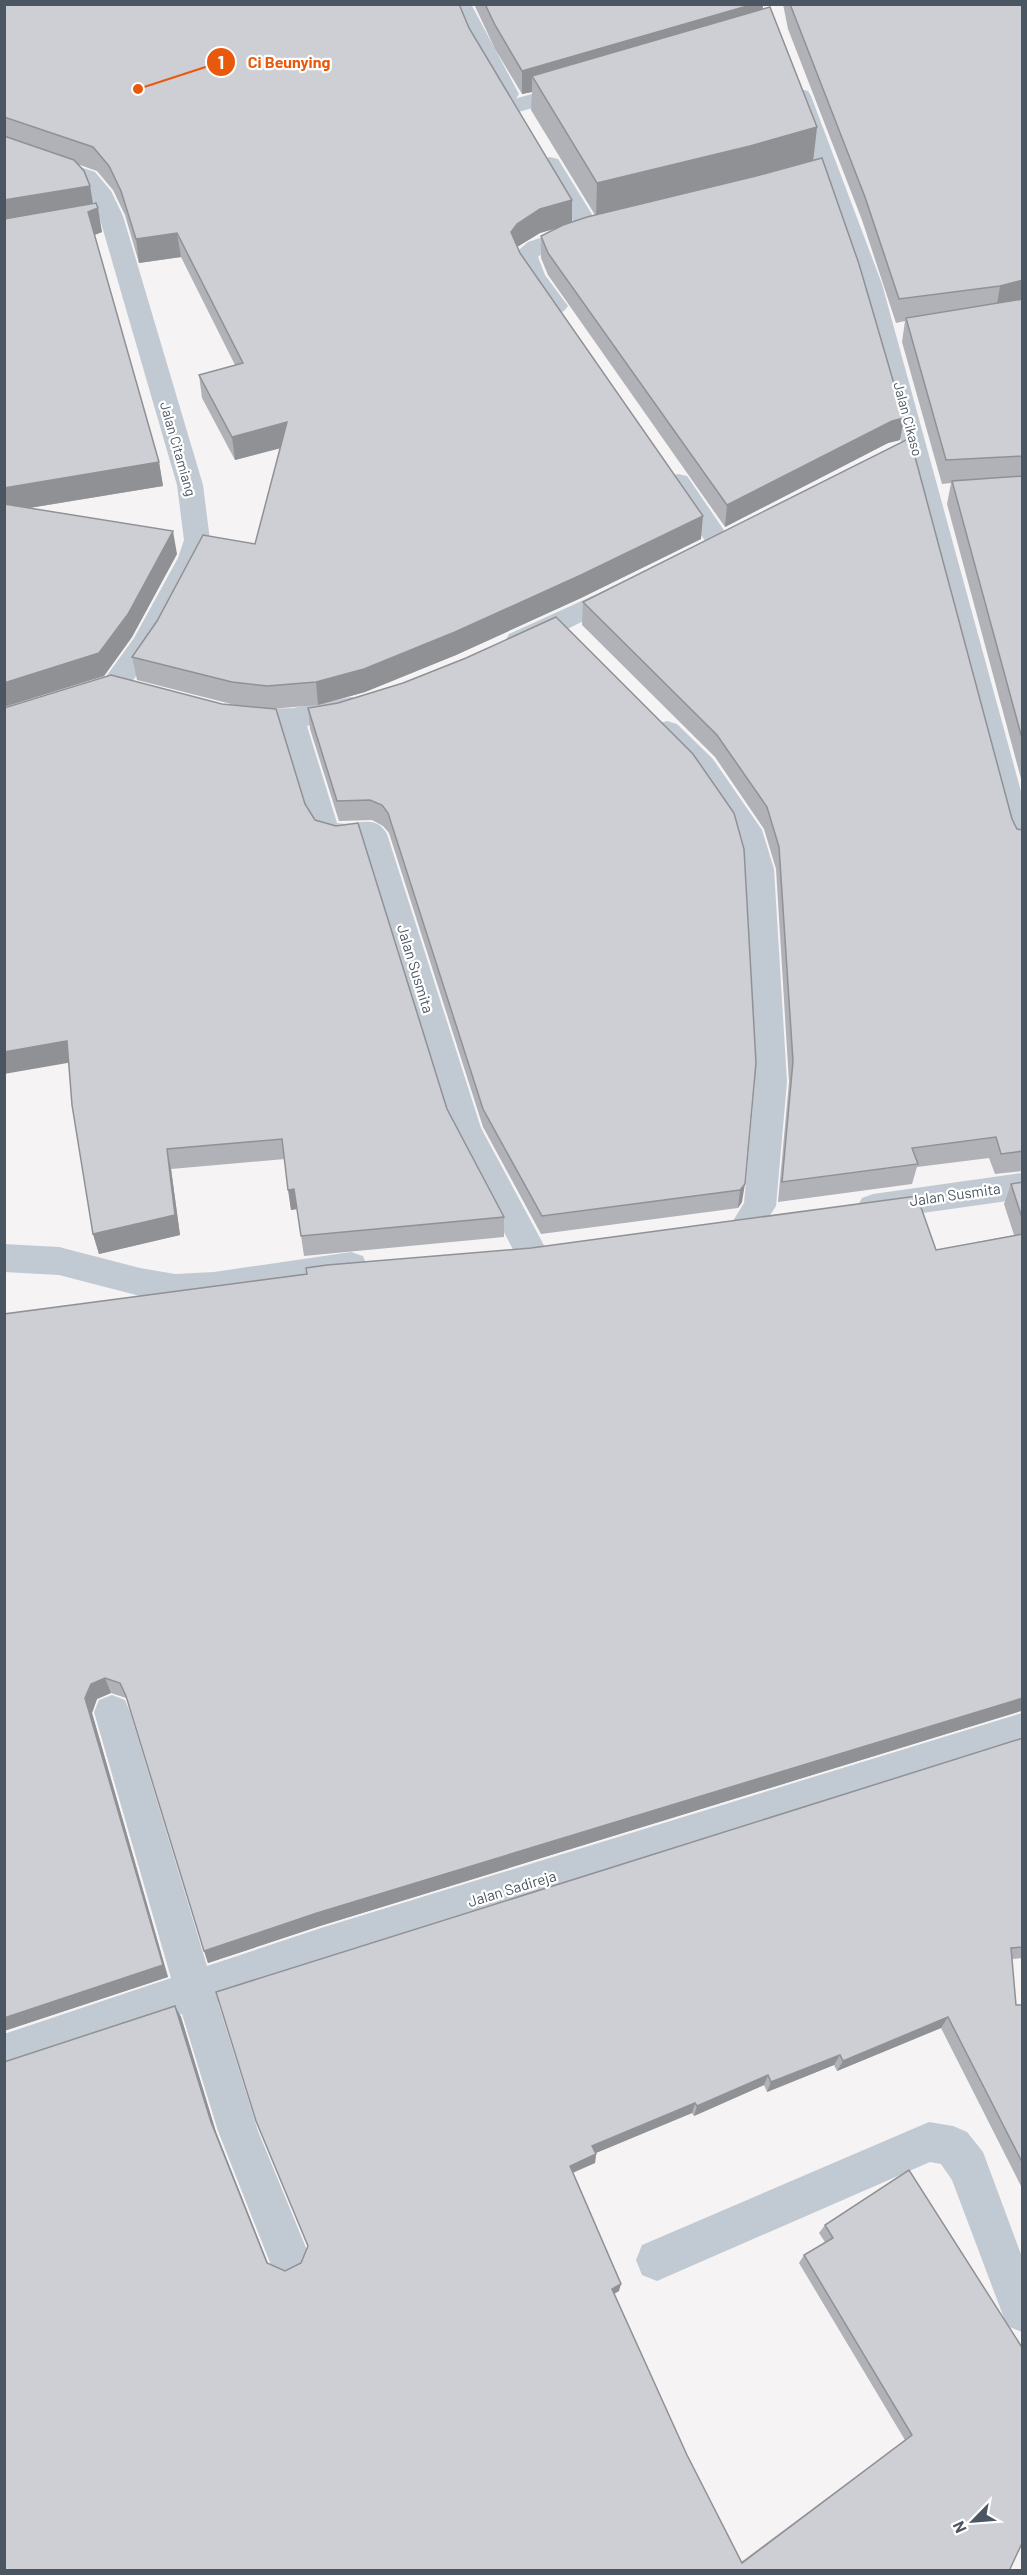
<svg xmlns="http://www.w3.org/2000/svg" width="1027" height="2575" viewBox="0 0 1027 2575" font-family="Barlow,sans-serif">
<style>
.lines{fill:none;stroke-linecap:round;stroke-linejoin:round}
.minor{fill:#c1cad2;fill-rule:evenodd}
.wall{fill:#b0b2b7}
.shaded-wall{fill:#909195}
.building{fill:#cdcfd5;stroke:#909195;stroke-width:1.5}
.labels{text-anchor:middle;stroke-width:4.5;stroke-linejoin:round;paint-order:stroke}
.far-street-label{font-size:14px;fill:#4a5661;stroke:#fff}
.street-label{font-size:15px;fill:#4a5661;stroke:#fff}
.leader{fill:none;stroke:#e8590c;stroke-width:2}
.callout-dot{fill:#e8590c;stroke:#fff;stroke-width:2}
.mark-label{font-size:18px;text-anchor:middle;font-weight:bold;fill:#fff}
.callout-label{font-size:16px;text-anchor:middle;font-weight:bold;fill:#e8590c;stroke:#fff;stroke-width:4.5;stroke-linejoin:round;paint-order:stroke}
</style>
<rect width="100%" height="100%" fill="#f5f3f3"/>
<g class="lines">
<g class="minor">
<path d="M450 4H471L519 94 516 99 508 101 500 99Z"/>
<path d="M574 82 582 84 585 89 582 94 515 113 507 111 504 106 507 101Z"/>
<path d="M800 89 808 91 811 96 882 284 1022 795V852L1012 849 1008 841 981 751 903 448 858 284 789 96 792 91Z"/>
<path d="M4 141 95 172 111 191 123 216 203 485 210 540 204 558 159 643 125 692 4 730V710L105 678 134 638 178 558 184 540 177 485 99 216 90 193 79 182 4 156Z"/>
<path d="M550 157 558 159 601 229 593 236 544 252 538 257 545 275 568 306 564 311C559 313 555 314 550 312 536 306 519 269 513 255L528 242 576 226 539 164 542 159Z"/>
<path d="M678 474 687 476 728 536 732 542 728 548 719 551 710 548 669 488 665 482 669 476Z"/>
<path d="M621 583 630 586 634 592 630 598 529 648 519 650 509 648 505 641 509 634Z"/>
<path d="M351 697 361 700 365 707 361 714 307 726 337 823C356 827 375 812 387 834L481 1128 547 1251 543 1261 531 1265 519 1261 450 1129 361 843 339 846 319 841 310 826 280 729 251 728 224 722 220 715 224 708 234 705 266 709 293 708Z"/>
<path d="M667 721 677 724 713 759 762 830 774 869 787 1082 776 1206 758 1234 747 1238 736 1234 731 1224 744 1203 755 1082 744 869 734 832 693 773 657 738 653 731 657 724Z"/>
<path d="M1022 1173V1199L873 1220 862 1216 857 1207 862 1198 873 1194Z"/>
<path d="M4 1244 59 1247 140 1268 175 1274 214 1272 351 1252 363 1256 367 1266 363 1276 351 1280 214 1300 175 1302 140 1296 59 1275 4 1272Z"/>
<path d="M112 1695 125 1700 130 1712 207 1966 321 1928 1022 1713V1748L321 1968 218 2002 258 2131 309 2255 303 2270 288 2276 273 2270 267 2255 218 2131 182 2014 4 2074V2034L171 1978 94 1712 99 1700Z"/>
<path d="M929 2122 953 2126 967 2132 983 2152 1022 2257V2332L1007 2326 952 2180 941 2164 930 2162 657 2281 642 2275 636 2260 642 2245Z"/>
</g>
</g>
<g class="wall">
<path d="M4 4 469 28 572 222 595 215 531 110 532 92 522 94 495 49 474 4H763V9L817 127 813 160 904 418 900 440 888 443 725 527 548 275 541 258V236L557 228 540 233 517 247 520 253 701 539 581 598 456 655 365 692 318 705 270 709 235 705 137 680 132 657 255 544 280 448 235 460 202 398 199 375 235 365 181 257 139 263 125 215 113 190 97 171 77 164 90 186 93 203 102 232 94 235 159 462 163 486 30 508 177 554 132 637 104 676 4 707Z"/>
<path d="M783 4H1023V786L947 504 951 483 942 484 902 342 905 321 896 323 862 220 788 29Z"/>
<path d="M583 602 1012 819 1017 829 1023 830V1171H1022L995 1174 989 1158 917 1167 912 1184 778 1202 789 1082 776 869 764 829 715 757 582 625Z"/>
<path d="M308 708 693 754 742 1202 738 1208 541 1234 483 1127 389 833 383 826 372 820 339 821 310 729Z"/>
<path d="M305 804 447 1109 504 1217V1237L304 1256 297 1209 291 1210 285 1159 171 1169 180 1235 99 1254 93 1234 69 1063Z"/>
<path d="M1023 1182V1712L1021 1711 320 1926 208 1963 129 1704 126 1698 111 1693 97 1699 92 1713 168 1977 4 2031V1314L936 1250 1014 1235 1004 1204 1011 1184Z"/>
<path d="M1023 1738V1958L1012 1959 1016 2005H1023V2190L941 2028 837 2071 834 2065 767 2092 764 2085 694 2116 692 2113 596 2153 595 2163 573 2173 619 2291 614 2294 687 2455 741 2562 905 2440 799 2263 804 2255 825 2242 819 2233 825 2225 909 2170 1009 2571H4L175 2006 181 2017 216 2132 268 2264 285 2271 301 2263Z"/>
</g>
<g class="shaded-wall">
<path d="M754 4H763L761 25 532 76V92L522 94V71Z"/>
<path d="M817 127 813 162 596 217 597 183Z"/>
<path d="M90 186 94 209 4 225V200Z"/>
<path d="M572 200V224L540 233 517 247 511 232 517 224 540 209Z"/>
<path d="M98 208 102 232 92 236 88 212Z"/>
<path d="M177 233 181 257 139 263 136 239Z"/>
<path d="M1023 280V298L1021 303 996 310 1000 286Z"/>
<path d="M904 418 900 440 888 443 725 527 727 505 892 421Z"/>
<path d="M287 422 289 446 235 460 232 437Z"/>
<path d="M159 462 163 486 4 512V488Z"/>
<path d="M703 516 701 539 581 598 456 655 365 692 318 705 316 682Z"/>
<path d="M173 531 177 554 132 637 104 676 4 707V683Z"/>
<path d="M67 1041 73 1062 4 1074V1052Z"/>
<path d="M167 1149 171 1169 180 1235 99 1254 93 1234Z"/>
<path d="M745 1184 742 1202 738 1208 740 1190Z"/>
<path d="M294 1189 297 1209 291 1210 288 1190Z"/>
<path d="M105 1678 111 1693 97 1699 92 1713 168 1977 4 2031V2018L85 1698 91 1684Z"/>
<path d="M1023 1698V1709L1021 1711 320 1926 208 1963 204 1951 317 1913Z"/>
<path d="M175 2006 181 2017 216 2132 271 2271 267 2263 211 2122Z"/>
<path d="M948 2017 941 2028 837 2071 843 2061Z"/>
<path d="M840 2055 834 2065 767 2092 771 2082Z"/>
<path d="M768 2075 764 2085 694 2116 697 2106Z"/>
<path d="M695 2103 692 2113 591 2155 592 2146Z"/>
<path d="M596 2154 595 2163 569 2174 570 2166Z"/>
<path d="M621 2284 619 2291 610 2296 612 2289Z"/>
</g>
<g class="building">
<path d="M4 4H459L469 28 572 200 540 209 517 224 511 232 520 253 703 516 581 575 455 632 364 669 316 682 267 686 232 682 132 657 157 621 203 535 255 544 287 422 232 437 199 375 243 363 177 233 136 239 121 191 109 166 93 147 4 117Z"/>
<path d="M485 4H754L522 71 495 25Z"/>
<path d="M790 4H1016L1023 6V280L1000 286 899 299 865 197Z"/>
<path d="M770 7 817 127 750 146 597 183 532 76Z"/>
<path d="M4 136 74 160 84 171 90 186 4 200Z"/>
<path d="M822 158 859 264 904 418 892 421 727 505 548 253 541 236 563 225 587 217 756 176Z"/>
<path d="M96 203 98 208 88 212 159 462 4 488V219Z"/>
<path d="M1023 299V456L946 460 906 318Z"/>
<path d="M910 438 1012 819 1017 829 1023 830V1151L1001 1154 996 1137 912 1148 918 1164 782 1182 793 1061 779 847 767 807 717 735 583 602Z"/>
<path d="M1023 476V742L952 481Z"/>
<path d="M4 504 173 531 128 614 99 653 4 683Z"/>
<path d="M556 617 693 754 734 813 744 849 756 1063 745 1184 740 1190 542 1216 483 1109 388 813 382 805 370 800 337 801 308 708 338 703 403 683 466 658Z"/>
<path d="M111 675 222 704 276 709 305 804 315 820 336 826 358 823 447 1109 504 1217 301 1236 294 1189 288 1190 282 1139 167 1149 175 1215 93 1234 72 1105 67 1041 4 1052V708Z"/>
<path d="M1023 1182V1221L1011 1184Z"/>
<path d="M917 1196 936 1250 1023 1234V1698L317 1913 204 1951 126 1696 120 1683 105 1678 91 1684 85 1698 163 1965 4 2018V1314L307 1274 306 1268 327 1265 531 1248Z"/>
<path d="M1023 1738V1947L1011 1948 1016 2005H1023V2164L948 2017 843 2061 840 2055 771 2082 768 2075 697 2106 695 2103 592 2146 596 2154 570 2166 621 2284 612 2289 687 2455 742 2563 912 2435 804 2255 833 2238 825 2225 909 2170 1023 2349V2541L1009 2571H4V2062L175 2006 211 2122 267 2263 285 2271 301 2263 308 2246 256 2121 216 1992Z"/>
</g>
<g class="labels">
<g class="far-street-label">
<text transform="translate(908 419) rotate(75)" y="5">Jalan Cikaso</text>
<text transform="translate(178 449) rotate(74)" y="5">Jalan Citamiang</text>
</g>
<g class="street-label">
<text transform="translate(415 969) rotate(73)" y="5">Jalan Susmita</text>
<text transform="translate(955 1195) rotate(-8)" y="5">Jalan Susmita</text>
<text transform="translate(512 1889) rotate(-17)" y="5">Jalan Sadireja</text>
</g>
</g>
<path class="leader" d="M138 89L221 62"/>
<g class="callout-dot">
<circle cx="138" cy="89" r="6"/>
<circle cx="221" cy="62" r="15"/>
</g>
<g class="mark-label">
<text x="221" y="69">1</text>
</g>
<g class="callout-label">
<text x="289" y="68">Ci Beunying</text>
</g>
<rect width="1027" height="2575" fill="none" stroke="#4a5661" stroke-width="12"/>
<g transform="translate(973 2521) rotate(245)" stroke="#ffffff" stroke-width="4.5" paint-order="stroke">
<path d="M0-4.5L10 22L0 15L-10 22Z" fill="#4a5661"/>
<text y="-9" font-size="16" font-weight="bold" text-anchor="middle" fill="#4a5661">N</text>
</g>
</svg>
